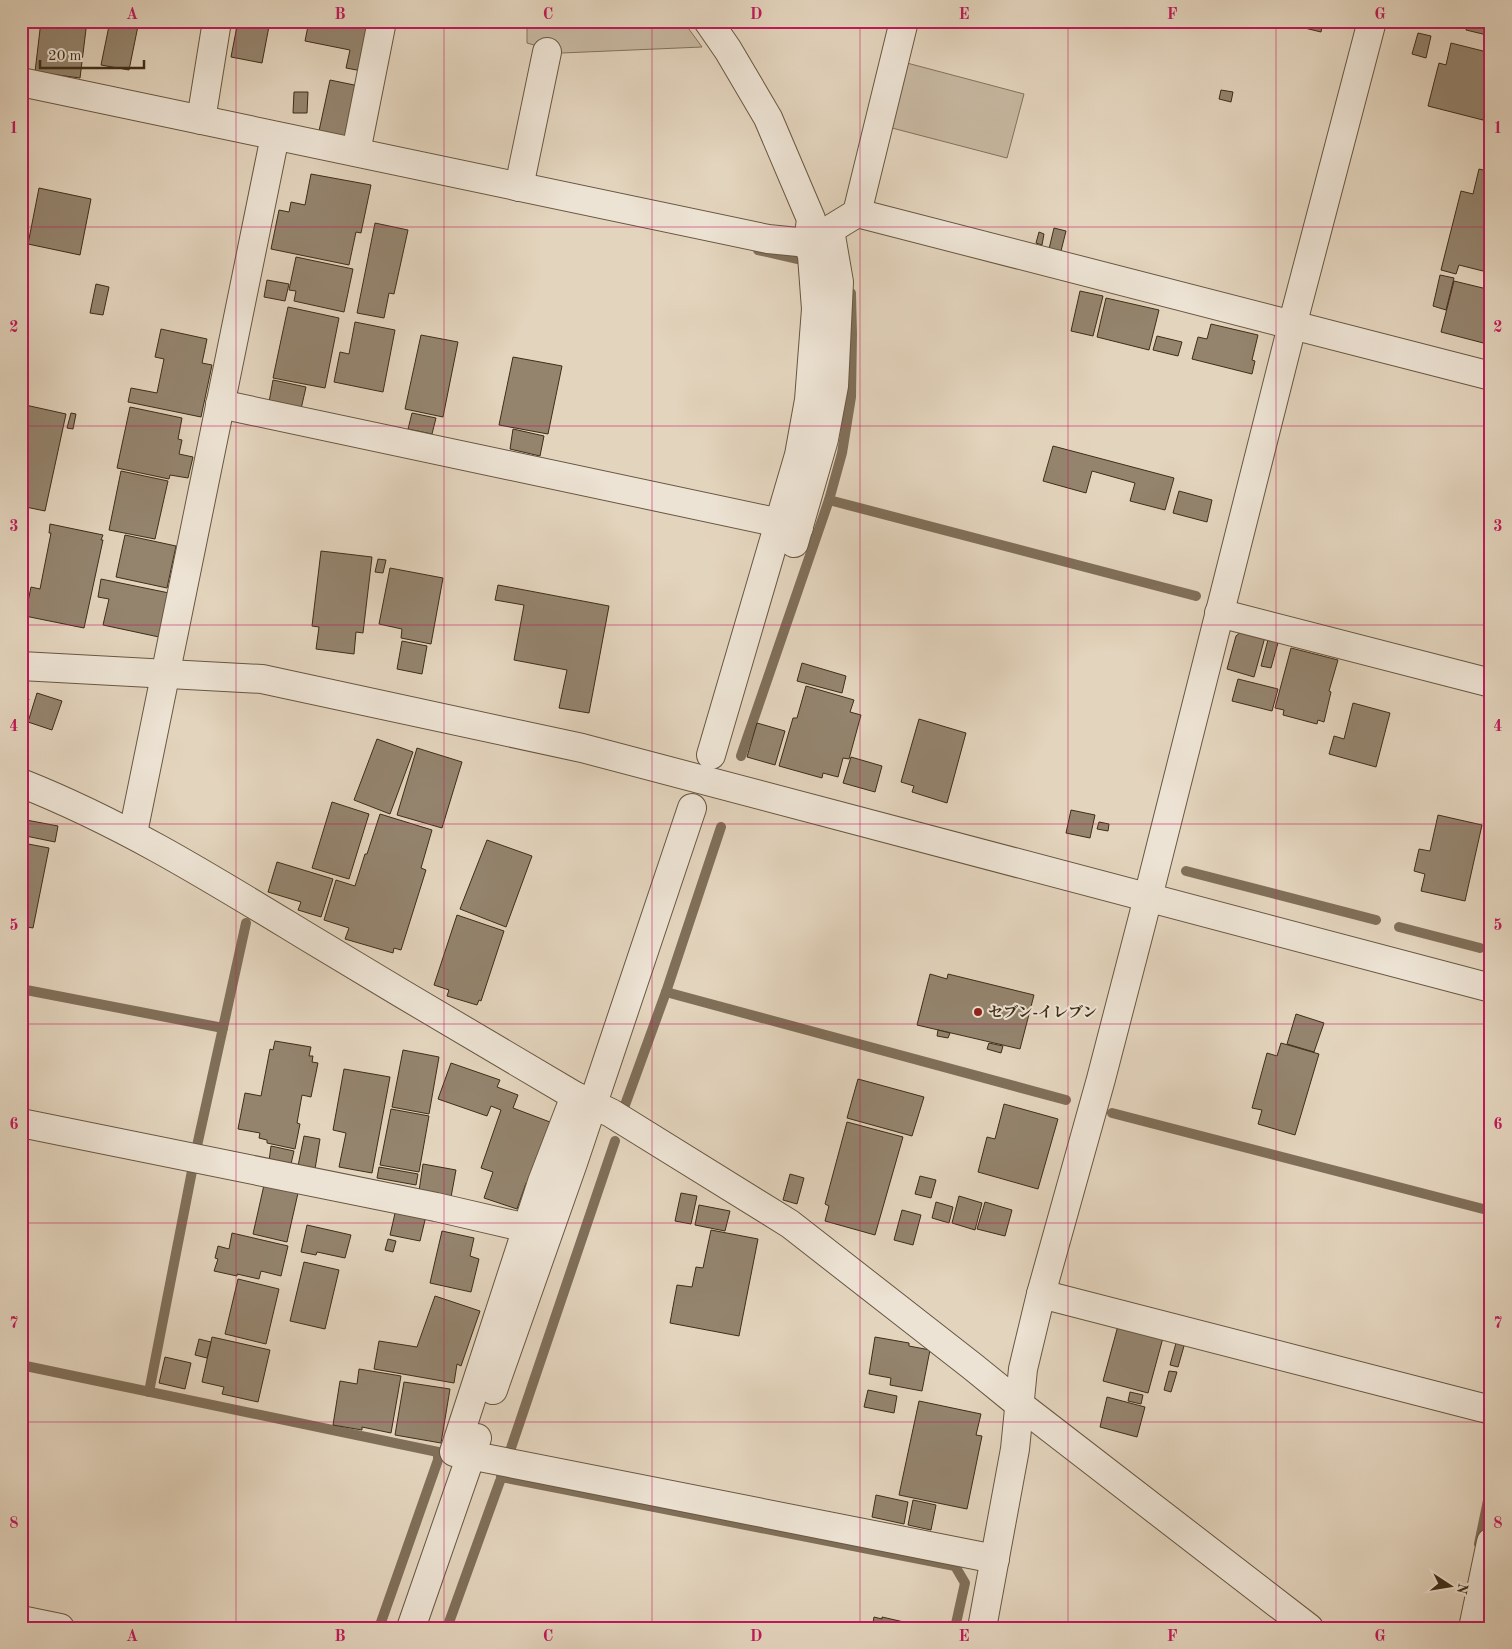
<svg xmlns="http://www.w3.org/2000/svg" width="1512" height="1649" viewBox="0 0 1512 1649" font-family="'Old Standard TT','Noto Serif JP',serif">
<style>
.green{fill:#c7b8a1;stroke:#83725c}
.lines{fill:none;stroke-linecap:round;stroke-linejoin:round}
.stream{stroke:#806f59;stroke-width:10}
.building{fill:#94846e;stroke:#3f2d18}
.minor-casing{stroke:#685741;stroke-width:30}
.minor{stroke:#ede3d4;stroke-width:28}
.grid{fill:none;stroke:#c2185b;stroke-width:1;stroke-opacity:0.55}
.poi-dot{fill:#8f2418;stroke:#ede3d4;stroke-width:2}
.labels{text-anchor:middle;stroke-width:4;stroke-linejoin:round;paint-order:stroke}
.poi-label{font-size:15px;font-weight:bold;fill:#3f2d18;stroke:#ede3d4;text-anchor:start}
.neatline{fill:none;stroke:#c2185b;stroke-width:2}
.grid-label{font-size:16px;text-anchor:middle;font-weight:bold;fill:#c2185b}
</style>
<rect width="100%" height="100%" fill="#e3d4bd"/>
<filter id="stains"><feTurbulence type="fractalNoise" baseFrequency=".004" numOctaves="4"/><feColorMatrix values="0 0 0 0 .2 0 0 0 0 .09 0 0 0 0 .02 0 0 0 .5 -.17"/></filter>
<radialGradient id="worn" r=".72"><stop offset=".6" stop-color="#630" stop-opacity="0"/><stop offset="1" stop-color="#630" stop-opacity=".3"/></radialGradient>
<g class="green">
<path d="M527 21H683L702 47 562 53 527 43Z"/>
<path d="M907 63 1024 94 1007 158 892 128Z"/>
</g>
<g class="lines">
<g class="stream">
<path d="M758 250 798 259"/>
<path d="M829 500 1196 596"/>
<path d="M741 756 829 500 842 453 851 397 852 334 851 293"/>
<path d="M1186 871 1376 920"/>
<path d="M1399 927 1480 948"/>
<path d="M21 989 223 1028"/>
<path d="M666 992 1066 1100"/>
<path d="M625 1105 666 992 721 827"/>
<path d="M1112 1113 1491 1211"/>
<path d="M197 1146 246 923"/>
<path d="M21 1365 438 1452V1460L379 1628"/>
<path d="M149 1392 192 1171"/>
<path d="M511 1448 615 1141"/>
<path d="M501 1477 955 1566 965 1583 955 1628"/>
<path d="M1479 1544 1491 1486"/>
<path d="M447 1628 500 1481"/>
</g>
</g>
<g class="building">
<path d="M41 21H87L80 78 35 72Z"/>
<path d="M110 21H139L129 70 101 65Z"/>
<path d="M238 21H270L262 63 231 57Z"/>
<path d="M309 21H366L365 23 372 24 362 71 346 68 350 50 305 41Z"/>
<path d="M1276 21H1323L1321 32Z"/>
<path d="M1468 21H1491V36L1466 30Z"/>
<path d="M1418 33 1431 36 1426 58 1412 54Z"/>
<path d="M1451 43 1491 53V89L1483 120 1428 106 1439 63 1446 65Z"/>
<path d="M330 80 359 86 349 137 319 131Z"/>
<path d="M1221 90 1233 92 1231 102 1219 99Z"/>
<path d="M294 92H308L307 113H293Z"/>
<path d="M1491 98V134L1485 133 1489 116H1487Z"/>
<path d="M1479 169 1491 172V273L1459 265 1456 274 1441 270 1461 191 1473 194Z"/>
<path d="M311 174 371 185 361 233 356 232 349 265 271 249 279 210 289 212 291 202 305 205Z"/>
<path d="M39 188 91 199 80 255 28 244Z"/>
<path d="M375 223 408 230 394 294 389 293 384 318 357 313Z"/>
<path d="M1054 228 1066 231 1061 251 1049 249Z"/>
<path d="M1039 232 1044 234 1042 245 1036 243Z"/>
<path d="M296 257 353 269 344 312 294 301 296 291 289 290Z"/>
<path d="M1440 275 1454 278 1446 310 1433 306Z"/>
<path d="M267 280 289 284 285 301 264 297Z"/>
<path d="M1454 281 1491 290V345L1441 332Z"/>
<path d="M96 284 109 287 103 315 90 313Z"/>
<path d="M1080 291 1103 296 1093 336 1071 331Z"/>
<path d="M1106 298 1159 310 1149 350 1097 337Z"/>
<path d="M288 307 339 318 325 388 273 378Z"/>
<path d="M355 322 395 330 383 392 334 382 340 352 349 354Z"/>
<path d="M1211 324 1258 335 1252 360 1255 361 1252 374 1192 359 1198 337 1207 339Z"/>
<path d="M161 329 207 339 202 363 212 365 201 417 128 402 131 388 157 393 164 359 155 357Z"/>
<path d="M421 335 458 342 443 417 405 409Z"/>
<path d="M1157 336 1182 342 1178 356 1153 350Z"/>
<path d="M513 357 562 366 548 434 499 425Z"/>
<path d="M273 380 306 387 301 409 269 402Z"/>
<path d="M21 404 66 414 45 511 21 506Z"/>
<path d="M130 407 182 418 178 439 182 440 179 454 193 457 188 478 170 475 169 479 117 468Z"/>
<path d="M71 413 76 414 73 429 67 428Z"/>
<path d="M412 413 436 418 432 434 408 429Z"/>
<path d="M513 429 544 436 540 456 510 449Z"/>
<path d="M1053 446 1174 478 1165 510 1130 501 1135 483 1092 471 1086 493 1043 481Z"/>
<path d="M121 471 168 481 155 539 109 530Z"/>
<path d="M1179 491 1212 500 1207 522 1173 513Z"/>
<path d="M50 524 103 535 101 540H103L84 628 25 616 31 587 40 589 51 533H49Z"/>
<path d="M125 535 176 546 167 588 116 577Z"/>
<path d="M321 551 372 557 363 633 356 632 354 654 316 649 319 627 312 626Z"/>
<path d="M378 559 386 560 383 573 375 572Z"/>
<path d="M390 568 443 578 431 644 401 638 402 629 379 624Z"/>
<path d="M101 579 169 593 159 637 103 625 109 599 98 597Z"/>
<path d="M498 585 609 606 589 713 559 708 567 670 514 660 524 605 495 600Z"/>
<path d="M1242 631 1265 637 1254 677 1227 669 1236 636Z"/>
<path d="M1269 636 1279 639 1271 668 1261 666Z"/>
<path d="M402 641 427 646 422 674 397 669Z"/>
<path d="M1291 648 1338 660 1329 691 1331 692 1324 722 1318 720 1317 724 1283 715 1284 710 1275 708Z"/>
<path d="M802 663 846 676 842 693 797 681Z"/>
<path d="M1238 679 1278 689 1272 711 1232 701Z"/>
<path d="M806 686 854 700 850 712 861 715 849 759 843 758 838 777 823 773 822 778 779 766 793 718H797Z"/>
<path d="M37 693 62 701 52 730 28 722Z"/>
<path d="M21 696 29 699 22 719 25 720 21 732Z"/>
<path d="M1353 703 1390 713 1376 767 1329 754 1334 736 1344 739Z"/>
<path d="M919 719 966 733 947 803 912 792 914 786 901 782Z"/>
<path d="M757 723 785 731 775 765 747 757Z"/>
<path d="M377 739 413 752 390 814 354 800Z"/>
<path d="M417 748 462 762 442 828 397 815Z"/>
<path d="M851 757 882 766 875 792 843 783Z"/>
<path d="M332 802 369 814 349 879 312 868Z"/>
<path d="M1071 810 1095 815 1090 838 1066 833Z"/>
<path d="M380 814 432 830 421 868 426 870 401 950 394 948 393 953 345 939 349 928 324 920 336 880 355 886 365 854H367Z"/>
<path d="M1438 815 1482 825 1465 901 1421 891 1425 874 1414 871 1419 849 1430 851Z"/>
<path d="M21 819 58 826 55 842 21 835Z"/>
<path d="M1099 822 1109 824 1108 831 1097 829Z"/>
<path d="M21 837H24L23 843 49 848 33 928 21 926Z"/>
<path d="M487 840 532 856 506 927 460 909Z"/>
<path d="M277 862 333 879 321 917 298 910 301 902 268 892Z"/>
<path d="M1491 877V908L1484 906Z"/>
<path d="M457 915 504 931 481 1001 479 1000 477 1005 447 996 449 990 434 985Z"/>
<path d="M930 974 947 979 948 974 1034 995 1020 1049 917 1025Z"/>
<path d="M1296 1014 1324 1023 1314 1052 1287 1044Z"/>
<path d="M938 1030 950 1033 948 1038 937 1036Z"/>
<path d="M275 1041 311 1047 309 1056H313L312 1062 318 1063 311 1097 302 1095 297 1123 300 1124 295 1149 267 1143V1140L259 1138 260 1133 238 1129 245 1093 261 1096 270 1049 273 1050Z"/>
<path d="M989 1043 1003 1046 1001 1053 987 1049Z"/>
<path d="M1281 1043 1319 1054 1295 1135 1258 1124 1262 1110 1252 1108 1267 1053 1277 1056Z"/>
<path d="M403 1050 439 1057 429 1114 392 1107Z"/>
<path d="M451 1063 500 1080 497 1087 518 1095 513 1108 550 1122 528 1184 526 1183 517 1209 484 1198 493 1172 481 1168 501 1110 491 1106 487 1116 438 1099Z"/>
<path d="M344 1069 390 1077 372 1173 339 1167 346 1133 333 1130Z"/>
<path d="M858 1079 924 1097 912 1136 847 1118Z"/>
<path d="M1004 1104 1058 1119 1038 1189 978 1172 987 1137 995 1139Z"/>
<path d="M391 1109 429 1116 419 1172 380 1165Z"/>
<path d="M847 1122 903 1137 875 1235 825 1221 829 1206 825 1204Z"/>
<path d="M304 1136 320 1139 315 1169 298 1166Z"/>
<path d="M271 1146 294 1151 291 1164 269 1161Z"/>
<path d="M423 1164 456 1170 451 1197 419 1191Z"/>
<path d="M379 1167 418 1174 416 1185 377 1178Z"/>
<path d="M790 1174 804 1178 797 1204 783 1200Z"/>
<path d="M920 1176 936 1180 931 1198 915 1194Z"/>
<path d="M264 1185 298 1193 287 1242 253 1234Z"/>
<path d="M681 1193 697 1196 691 1224 675 1221Z"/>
<path d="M959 1196 982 1203 975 1230 952 1223Z"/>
<path d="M936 1202 953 1207 949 1223 932 1218Z"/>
<path d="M985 1202 1012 1210 1005 1236 977 1229Z"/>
<path d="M699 1205 730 1211 725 1231 695 1225Z"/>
<path d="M396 1209 426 1216 420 1241 390 1235Z"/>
<path d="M902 1210 921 1215 913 1245 894 1240Z"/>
<path d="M307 1225 351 1235 345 1258 317 1252 316 1255 301 1252Z"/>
<path d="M711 1230 758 1239 739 1336 670 1323 677 1285 692 1287 696 1267 703 1268Z"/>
<path d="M442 1231 474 1238 470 1256 479 1259 471 1292 430 1283Z"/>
<path d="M232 1233 288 1246 281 1276 261 1271 259 1279 237 1274V1276L214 1271 218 1259 215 1258 218 1246 229 1249Z"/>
<path d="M388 1239 396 1241 393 1252 385 1250Z"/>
<path d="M304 1262 339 1270 325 1329 290 1321Z"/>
<path d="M238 1279 279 1289 266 1344 225 1334Z"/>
<path d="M435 1296 480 1311 461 1366 457 1364 454 1383 374 1369 379 1341 417 1347Z"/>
<path d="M1119 1322 1164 1334 1148 1393 1103 1381Z"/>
<path d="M212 1337 270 1350 258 1402 222 1394 224 1387 202 1382Z"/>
<path d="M875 1337 909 1343V1346L930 1350 922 1391 890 1385 891 1378 869 1374Z"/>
<path d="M199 1339 211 1342 207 1358 195 1355Z"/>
<path d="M1176 1343 1184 1346 1178 1367 1170 1365Z"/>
<path d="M165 1357 191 1363 185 1389 159 1383Z"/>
<path d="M359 1369 401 1376 391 1433 362 1427V1430L333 1425 340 1381 357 1384Z"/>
<path d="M1169 1371 1177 1372 1171 1392 1164 1390Z"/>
<path d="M404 1382 450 1389 441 1443 395 1435Z"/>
<path d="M868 1390 897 1396 894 1413 864 1407Z"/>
<path d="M1130 1392 1143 1395 1141 1404 1128 1401Z"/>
<path d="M1107 1397 1145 1407 1137 1437 1100 1427Z"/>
<path d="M919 1401 981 1414 976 1435 982 1436 967 1509 899 1495Z"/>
<path d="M876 1495 908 1502 904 1524 872 1517Z"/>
<path d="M913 1500 936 1505 931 1530 908 1525Z"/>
<path d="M874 1617 882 1619V1617L926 1627 872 1628Z"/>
</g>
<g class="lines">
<g class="minor-casing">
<g id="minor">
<path d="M708 21 728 50 768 118 811 219 808 243 812 256 816 309 809 400 799 455 711 755"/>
<path d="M21 82 768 239 808 243 857 213 1491 376"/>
<path d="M201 120 217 21"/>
<path d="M356 152 382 21"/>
<path d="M519 187 547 52"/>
<path d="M857 213 904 21"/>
<path d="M220 404 799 527"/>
<path d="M794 543 824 439 834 386 839 282 830 230"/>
<path d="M1219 613 1491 683"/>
<path d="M21 666 262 679 582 748 1491 988"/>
<path d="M21 783C122 823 209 877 301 933 392 988 483 1042 575 1096L611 1113 790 1224 972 1366 1020 1405 1309 1628"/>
<path d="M133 833 275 136"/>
<path d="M575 1096 542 1182 454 1452 995 1559"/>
<path d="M21 1123 436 1207 527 1228"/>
<path d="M1041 1294 1491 1410"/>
<path d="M493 1390 573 1163 692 808"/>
<path d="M21 1620 60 1628"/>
<path d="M411 1628 477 1438"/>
<path d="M982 1628 1015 1449 1023 1369 1041 1294 1101 1079 1142 921 1292 326 1372 21"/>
<path d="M1473 1628 1491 1542"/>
</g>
</g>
<use href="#minor" class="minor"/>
</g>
<path class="grid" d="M236 21V1628M444 21V1628M652 21V1628M860 21V1628M1068 21V1628M1276 21V1628M21 227H1491M21 426H1491M21 625H1491M21 824H1491M21 1024H1491M21 1223H1491M21 1422H1491"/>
<circle class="poi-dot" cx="978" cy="1012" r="5"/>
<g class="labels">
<g class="poi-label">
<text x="988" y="1017">セブン-イレブン</text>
</g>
</g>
<rect width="1512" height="1649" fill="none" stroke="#e3d4bd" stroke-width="55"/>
<g transform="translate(1450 1586) rotate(102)" stroke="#ede3d4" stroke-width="4" paint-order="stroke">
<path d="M0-4L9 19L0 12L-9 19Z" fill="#3f2d18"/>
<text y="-8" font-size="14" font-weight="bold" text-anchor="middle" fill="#3f2d18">N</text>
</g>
<path d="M40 60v8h104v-8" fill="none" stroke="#3f2d18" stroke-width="2.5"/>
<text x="48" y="60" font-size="15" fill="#3f2d18" stroke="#ede3d4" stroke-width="4" paint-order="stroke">20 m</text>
<rect x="28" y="28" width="1456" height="1594" class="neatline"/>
<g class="grid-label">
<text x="132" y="19">A</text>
<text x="340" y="19">B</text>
<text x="548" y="19">C</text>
<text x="756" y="19">D</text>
<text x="964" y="19">E</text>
<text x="1172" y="19">F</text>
<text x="1380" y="19">G</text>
<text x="14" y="133">1</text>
<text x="1498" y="133">1</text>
<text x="14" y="332">2</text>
<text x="1498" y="332">2</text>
<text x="14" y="531">3</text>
<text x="1498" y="531">3</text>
<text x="14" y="731">4</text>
<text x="1498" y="731">4</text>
<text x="14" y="930">5</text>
<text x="1498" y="930">5</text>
<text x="14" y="1129">6</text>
<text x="1498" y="1129">6</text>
<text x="14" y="1328">7</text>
<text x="1498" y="1328">7</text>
<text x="14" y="1528">8</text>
<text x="1498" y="1528">8</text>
<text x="132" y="1641">A</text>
<text x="340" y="1641">B</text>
<text x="548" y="1641">C</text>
<text x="756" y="1641">D</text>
<text x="964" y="1641">E</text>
<text x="1172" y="1641">F</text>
<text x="1380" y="1641">G</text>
</g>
<rect width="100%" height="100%" filter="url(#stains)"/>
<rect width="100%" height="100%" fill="url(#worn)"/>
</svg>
